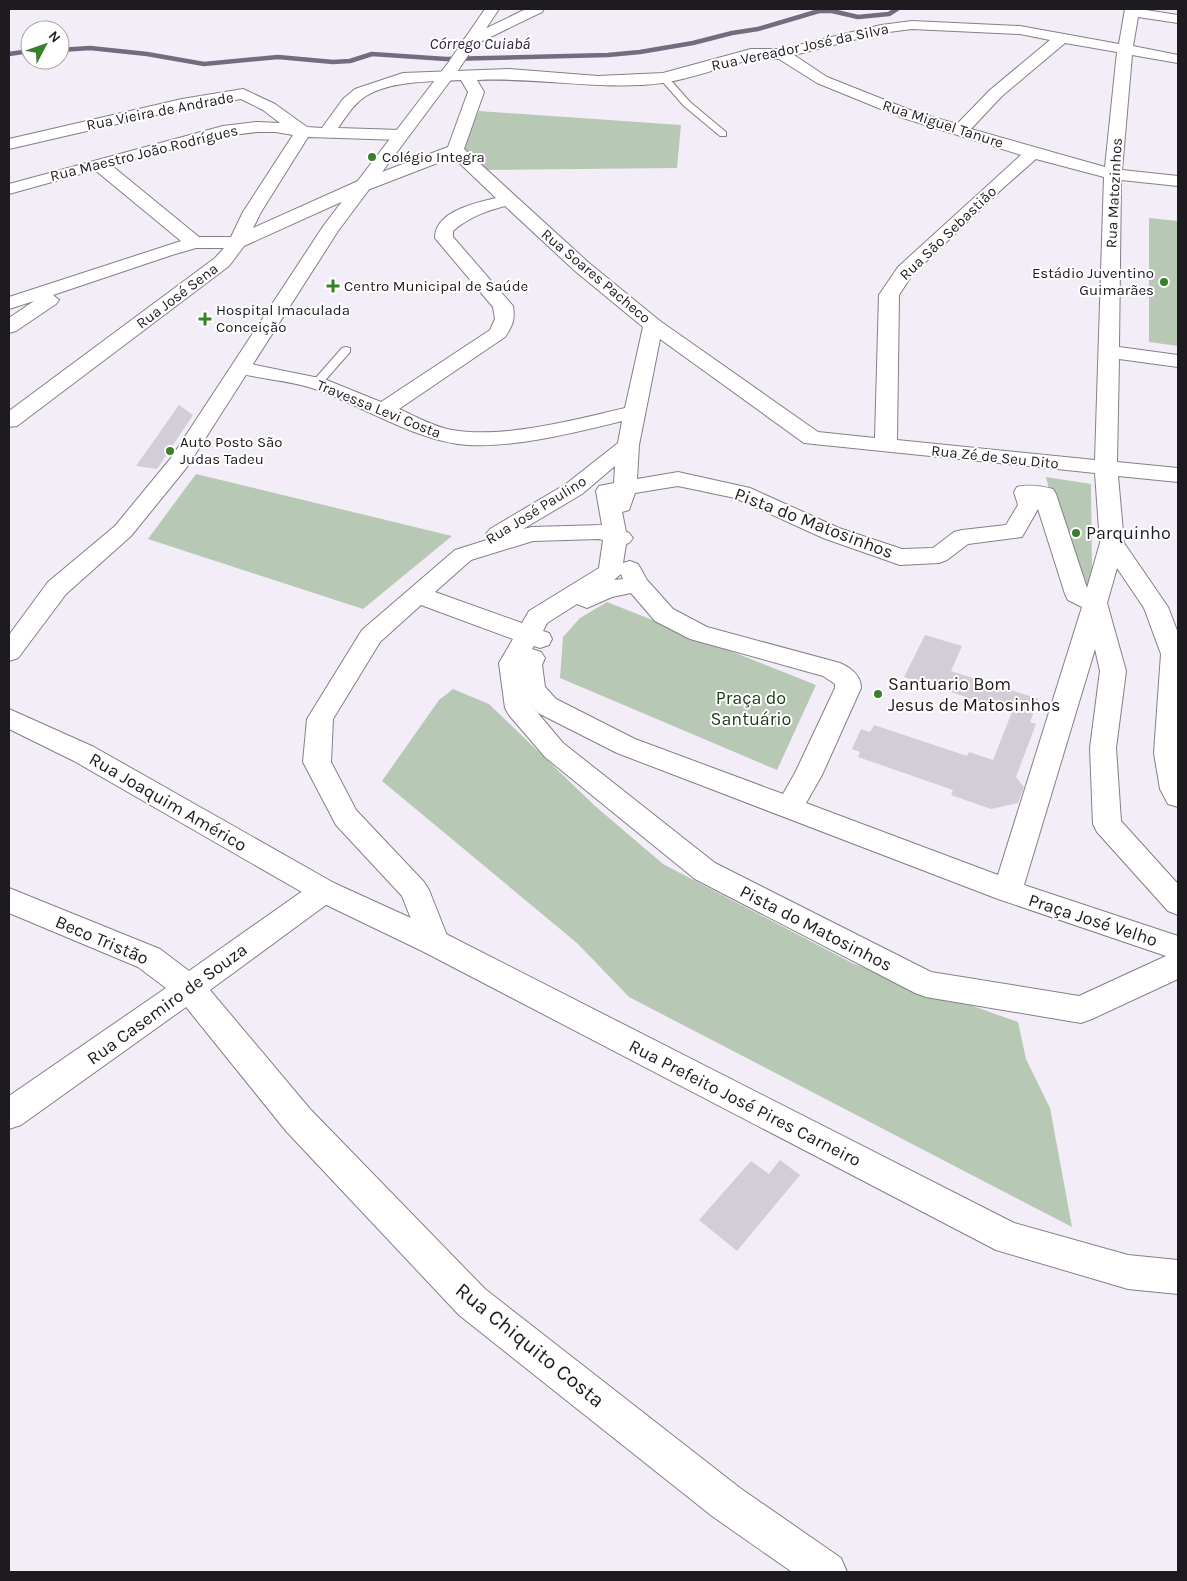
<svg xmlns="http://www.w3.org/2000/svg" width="1187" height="1581" viewBox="0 0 1187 1581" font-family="Karla,sans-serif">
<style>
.green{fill:#b7c9b4}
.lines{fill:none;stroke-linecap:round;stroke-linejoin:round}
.stream{stroke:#746b7e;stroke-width:4.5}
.building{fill:#d2cdd7}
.lane-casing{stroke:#847f89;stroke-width:2}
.street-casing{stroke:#847f89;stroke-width:2}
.secondary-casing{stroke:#847f89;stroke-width:2}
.lane{fill:#fff;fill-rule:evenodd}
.street{fill:#fff;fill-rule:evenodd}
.secondary{fill:#fff;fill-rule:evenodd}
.poi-dot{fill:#368129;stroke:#fff;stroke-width:2}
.labels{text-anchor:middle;stroke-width:4;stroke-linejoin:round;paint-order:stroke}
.far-street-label{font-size:15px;fill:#1d1b1f;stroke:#fff}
.far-poi-label{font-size:15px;fill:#1d1b1f;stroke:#fff;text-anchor:start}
.far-water-label{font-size:16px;font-style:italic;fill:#352044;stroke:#fff}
.street-label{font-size:18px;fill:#1d1b1f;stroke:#fff}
.poi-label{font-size:18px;fill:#1d1b1f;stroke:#fff;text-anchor:start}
.park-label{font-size:18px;fill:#1b3916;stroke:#fff}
.near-street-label{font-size:21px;fill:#1d1b1f;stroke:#fff}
</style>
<rect width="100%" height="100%" fill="#f3edf8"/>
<g class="green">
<path d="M479 111 681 125 677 168 483 170 461 145Z"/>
<path d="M1149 218 1178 221V346L1149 342Z"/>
<path d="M196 474 452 536 363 609 148 539Z"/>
<path d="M1046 477 1091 484 1092 574 1086 587 1053 505Z"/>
<path d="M607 602 816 685 777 770 560 678 563 637 580 618Z"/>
<path d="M453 689 489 704 595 806 663 864 854 964 1018 1022 1026 1059 1050 1108 1072 1227 629 997 577 943 382 781 439 700Z"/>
</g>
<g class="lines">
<g class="stream">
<path d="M60 50 90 48 147 54 204 64 278 57 333 62 350 61 372 54 446 59 608 55 640 52 693 43 732 33 758 29 819 11H832L858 17 889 14 897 9"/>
<path d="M9 54 30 51"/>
</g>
</g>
<g class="building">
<path d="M179 405 193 415 157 469 136 466Z"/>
<path d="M925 635 962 646 951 671 1039 699 1030 722 1036 724 1016 777 1024 787 1018 803 991 809 951 795 953 790 858 757 860 752 852 749 861 729 870 732 874 725 967 756 969 752 993 760 1012 712 904 677Z"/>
<path d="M780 1160 800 1175 737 1251 699 1220 751 1161 769 1174Z"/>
</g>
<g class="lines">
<g class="lane-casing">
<g id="lane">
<path d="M661 76H667L690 102 726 132V136H720L684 106 661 80Z"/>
<path d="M346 347 350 348V352L321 385H313L312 383 313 381 342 348Z"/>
</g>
</g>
<g class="street-casing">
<g id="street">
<path d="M526 9H544L542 12 474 45H464L462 42 464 39Z"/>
<path d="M1125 9H1139L1178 15V23L1138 17 1133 46 1178 55V63L1132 55 1122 170 1178 176V186L1121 180 1119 347 1178 355V367L1119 359 1117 462 1178 468V482L1118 476 1124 543 1168 607 1178 633V807L1168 804 1160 789 1154 753 1161 654 1144 608 1117 568 1107 603 1126 671 1116 748 1121 821 1178 884V915L1168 911 1097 832 1093 824 1090 748 1100 671 1095 649 1024 885 1178 936V979L1092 1019 1081 1023 926 997 915 993 695 879 545 757 509 715 505 708 499 663 513 639 421 605 380 642 333 719 331 762 356 810 424 882 429 890 450 943 446 952 435 955 424 952 402 896 336 825 303 762 307 719 362 630 455 550 490 539 486 534 490 529 566 484 618 443 622 421C577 432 515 448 468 445 417 442 362 405 312 388 287 380 259 379 234 372L231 368 234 364 241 362 324 379 381 402 490 330 495 319 493 307 435 238C435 211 476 203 496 198L453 157 370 189 244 246 229 266 17 426 9 427V411L215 258 224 248H196L172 255 53 295 59 300 56 304 16 331 9 333V318L34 301 9 309V297L181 241 95 170 9 194V184L223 126 257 122 280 123 263 110 241 99 182 109 9 149V139L182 99 243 89 275 104 307 127 322 128 343 99 355 89 403 73 509 69 598 76 663 73 751 49H782L881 25 912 21 1020 26 1119 44ZM912 29 1020 34 1050 40 990 90 957 124 915 112 827 77 794 55 881 33ZM1065 43 1117 52 1105 167 971 129 1002 96ZM752 59H779L817 83 903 118 1021 155 898 267 879 295 875 438 818 432 660 321 589 263 464 149 484 92 477 80C539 77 601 91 663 83 690 79 725 66 752 59ZM461 80 468 92 448 147 358 181 253 228 261 212 308 137 401 140 407 138 409 135 407 132 401 130 338 128C346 117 354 103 366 96 392 80 432 82 461 80ZM257 132H276L293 135 243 212 231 237H199L111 165 224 136ZM1036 159 1104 177 1095 460 897 440 899 295 912 275 1003 188ZM505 206 575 271 643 327 625 408C575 420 502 439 452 430 434 427 415 416 399 409L505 337C513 325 515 320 513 306L453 237V231C469 217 486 211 505 206ZM660 339 804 443 1095 473 1100 543 1087 588 1056 494 1053 489C1041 486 1029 484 1017 487L1014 492 1018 505 1006 525 962 530 954 532 933 548 902 549 839 528 750 488 678 472 637 479 639 445ZM615 466 614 483 599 486 596 491 602 525 532 527 523 529 582 494ZM678 486 735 498 823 538 900 565 939 563 947 560 968 544 1022 537 1038 509 1065 594 1068 600 1082 607 998 875 806 803 822 775 861 688C861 675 851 668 840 663L707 627 673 609 647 580 638 564 630 561 623 563 626 544 629 543 633 538 629 533 626 532 622 512 629 510 635 493ZM599 539 603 540 599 568 529 611 522 623 435 592 471 560 533 541ZM621 574 623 579 614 580ZM631 593 655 621 690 639 823 676 835 684V688L795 773 783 794 635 739 556 699 545 687 542 665 545 658 541 652 532 649 534 646 540 648 549 645 552 639 549 633 543 631 547 623 577 604 587 608 612 597ZM531 705 538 713 617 753 998 899 1166 956 1079 996 931 972 715 863 563 743Z"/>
<path d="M324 879 334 883 339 891 334 899 210 990 310 1109 485 1289 740 1488 841 1558 847 1572H792L712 1516 459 1315 286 1131 186 1007 21 1125 9 1129V1096L166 988 138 967 9 913V888L160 949 189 971 314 883Z"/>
</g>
</g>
<g class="secondary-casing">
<g id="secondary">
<path d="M485 9H499L459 69 338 231 187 467 131 536 66 594 18 658 9 661V635L48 582 115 526 171 458 324 225 448 63Z"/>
<path d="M9 709 94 747 334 883 446 934 1014 1223 1128 1255 1178 1260V1294L1128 1289 996 1250 424 952 314 899 74 761 9 729Z"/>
</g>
</g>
<use href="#lane" class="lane"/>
<use href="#street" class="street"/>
<use href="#secondary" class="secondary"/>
</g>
<g class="poi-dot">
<circle cx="372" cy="157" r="5"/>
<circle cx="1164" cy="282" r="5"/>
<path d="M330.5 278.5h5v5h5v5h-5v5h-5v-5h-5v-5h5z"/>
<path d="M202.5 311.5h5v5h5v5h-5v5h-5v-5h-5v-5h5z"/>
<circle cx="170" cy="451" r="5"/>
<circle cx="1076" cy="533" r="5"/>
<circle cx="878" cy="694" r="5"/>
</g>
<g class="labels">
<g class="far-street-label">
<text transform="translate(800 47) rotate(-12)" y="5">Rua Vereador José da Silva</text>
<text transform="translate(160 111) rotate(-11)" y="5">Rua Vieira de Andrade</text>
<text transform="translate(943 124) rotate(18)" y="5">Rua Miguel Tanure</text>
<text transform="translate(144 153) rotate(-14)" y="5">Rua Maestro João Rodrígues</text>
<text transform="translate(1114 193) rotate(-87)" y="5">Rua Matozinhos</text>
<text transform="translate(948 233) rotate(-44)" y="5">Rua São Sebastião</text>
<text transform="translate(596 276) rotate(40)" y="5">Rua Soares Pacheco</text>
<text transform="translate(177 296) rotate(-37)" y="5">Rua José Sena</text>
<text transform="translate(379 409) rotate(22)" y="5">Travessa Levi Costa</text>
<text transform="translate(995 457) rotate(6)" y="5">Rua Zé de Seu Dito</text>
<text transform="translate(536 510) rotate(-32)" y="5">Rua José Paulino</text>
</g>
<g class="far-poi-label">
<text x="382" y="162">Colégio Integra</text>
<text x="1154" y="278" text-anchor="end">Estádio Juventino<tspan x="1154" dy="17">Guimarães</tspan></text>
<text x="344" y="291">Centro Municipal de Saúde</text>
<text x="216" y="315">Hospital Imaculada<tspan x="216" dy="17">Conceição</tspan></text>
<text x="180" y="447">Auto Posto São<tspan x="180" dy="17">Judas Tadeu</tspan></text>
</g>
<g class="far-water-label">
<text x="480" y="49">Córrego Cuiabá</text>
</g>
<g class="street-label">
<text transform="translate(814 523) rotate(21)" y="6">Pista do Matosinhos</text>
<text transform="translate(168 802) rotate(30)" y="6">Rua Joaquim Américo</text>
<text transform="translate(1093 920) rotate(18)" y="6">Praça José Velho</text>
<text transform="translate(816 928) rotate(27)" y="6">Pista do Matosinhos</text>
<text transform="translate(102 940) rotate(23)" y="6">Beco Tristão</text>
<text transform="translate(167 1004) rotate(-36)" y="6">Rua Casemiro de Souza</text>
<text transform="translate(745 1103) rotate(27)" y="6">Rua Prefeito José Pires Carneiro</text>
</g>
<g class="poi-label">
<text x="1086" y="539">Parquinho</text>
<text x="888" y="690">Santuario Bom<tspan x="888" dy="21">Jesus de Matosinhos</tspan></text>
</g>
<g class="park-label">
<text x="751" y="704">Praça do<tspan x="751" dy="21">Santuário</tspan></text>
</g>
<g class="near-street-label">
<text transform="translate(530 1345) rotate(39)" y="7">Rua Chiquito Costa</text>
</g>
</g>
<rect width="1187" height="1581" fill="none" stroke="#1d1b1f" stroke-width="20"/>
<g transform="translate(45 45) rotate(49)"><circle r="24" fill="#ffffff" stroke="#a5a4a5"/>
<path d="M0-4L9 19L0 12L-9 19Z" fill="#368129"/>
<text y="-8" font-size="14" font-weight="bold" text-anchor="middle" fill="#1d1b1f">N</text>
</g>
</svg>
